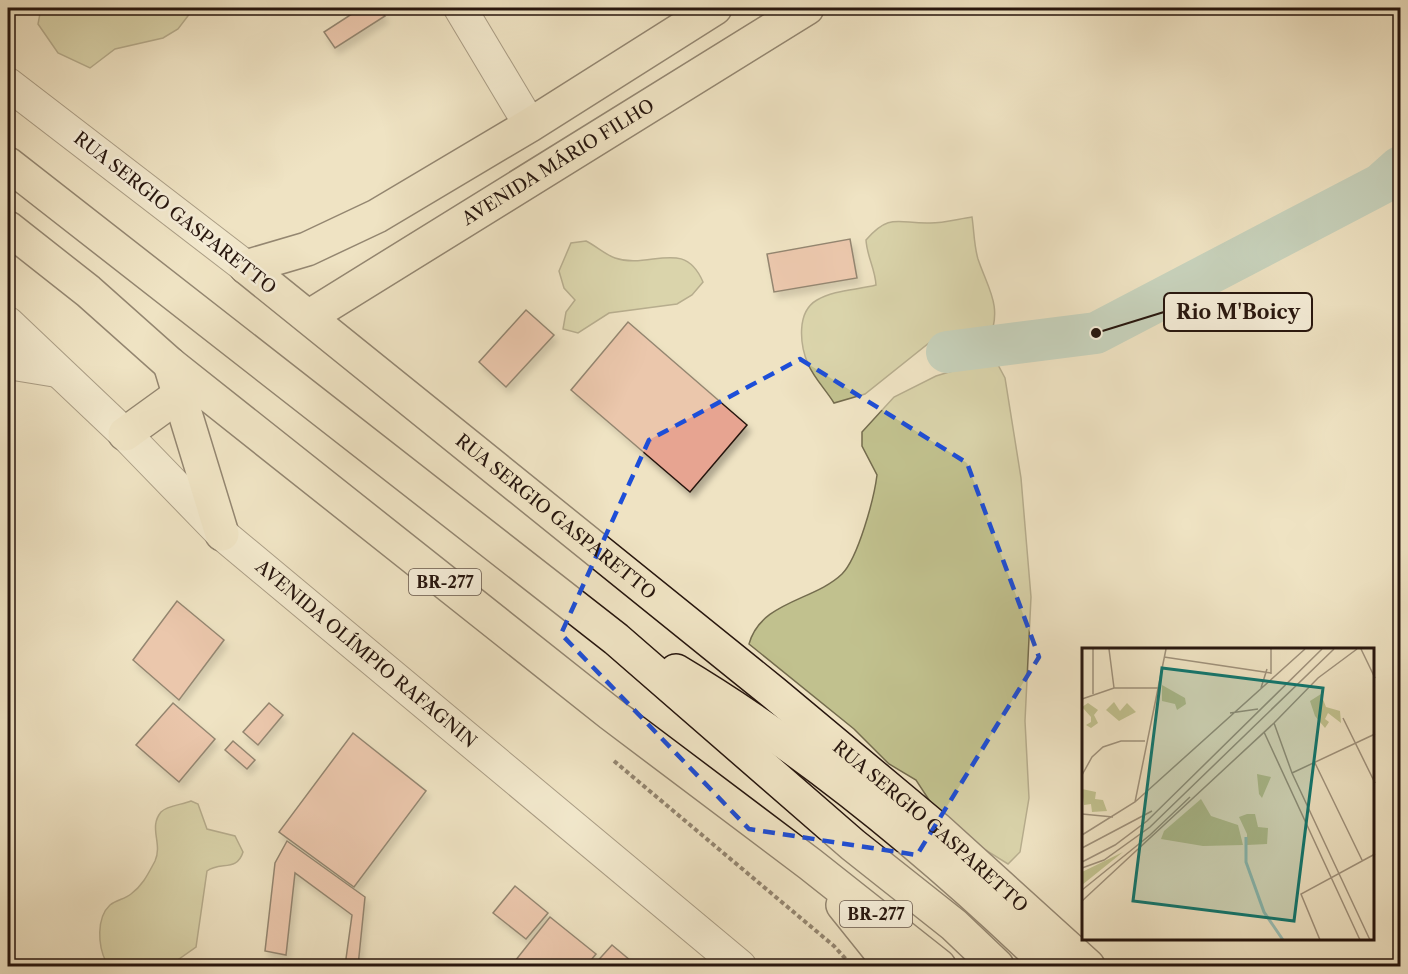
<svg xmlns="http://www.w3.org/2000/svg" width="1408" height="974" viewBox="0 0 1408 974" font-family="'Libre Caslon Text',serif">
<style>
.green{fill:#c1c18e;stroke:#746c4e;stroke-width:1.5}
.lines{fill:none;stroke-linecap:round;stroke-linejoin:round}
.river{stroke:#9abeb5;stroke-width:42}
.building{fill:#e7a491;stroke:#27160e;stroke-width:1.5;filter:url(#shadow)}
.minor-casing{stroke:#59493b;stroke-width:34}
.major-casing{stroke:#27160e;stroke-width:36}
.highway-casing{stroke:#27160e;stroke-width:36}
.path{stroke:#27160e;stroke-width:4;stroke-dasharray:4.5 3;stroke-linecap:butt}
.minor{stroke:#f5edd8;stroke-width:32}
.major{stroke:#efe3c3;stroke-width:33}
.highway{stroke:#efe3c3;stroke-width:33}
.marked{fill:none;stroke:#1d4ed8;stroke-width:4.5;stroke-dasharray:12 8;stroke-linejoin:round}
.labels{text-anchor:middle;stroke-width:5;stroke-linejoin:round;paint-order:stroke}
.shield{fill:#f5edd8;stroke:#65564b;stroke-width:1.5}
.shield-label{font-size:16px;font-weight:bold;fill:#27160e}
.street-label{font-size:18px;fill:#27160e;stroke:#f5edd8}
.inset-river{fill:none;stroke:#9abeb5;stroke-width:3}
.inset-road{fill:none;stroke:#9f917b;stroke-width:1.5}
.view{fill:#0f766e;fill-opacity:0.15;stroke:#0f766e;stroke-width:3}
.inset-edge{fill:none;stroke:#27160e;stroke-width:3}
.leader{fill:none;stroke:#27160e;stroke-width:2}
.callout-dot{fill:#27160e;stroke:#f5edd8;stroke-width:2}
.callout{fill:#f5edd8;stroke:#27160e;stroke-width:2}
.callout-label{font-size:20px;text-anchor:middle;font-weight:bold;fill:#27160e}
</style>
<defs>
<filter id="shadow"><feDropShadow dx="3.5" dy="6" stdDeviation="3" flood-color="#0004"/></filter>
</defs>
<rect width="100%" height="100%" fill="#efe3c3"/>
<filter id="stains"><feTurbulence type="fractalNoise" baseFrequency=".00333" numOctaves="4"/><feColorMatrix values="0 0 0 0 .2 0 0 0 0 .09 0 0 0 0 .02 0 0 0 .5 -.17"/></filter>
<radialGradient id="worn" r=".72"><stop offset=".6" stop-color="#630" stop-opacity="0"/><stop offset="1" stop-color="#630" stop-opacity=".3"/></radialGradient>
<g class="green">
<path d="M41 8H194L178 29 163 38 115 49 90 68 58 53 38 24Z"/>
<path d="M972 217C974 230 974 246 978 259 988 289 1003 306 989 340L974 345 945 341 929 343 865 394 834 403C826 390 814 378 808 364 800 345 796 312 817 300 834 290 857 290 876 285 875 268 867 257 866 240 890 212 899 224 930 223 944 223 958 219 972 217Z"/>
<path d="M586 241C596 246 606 255 615 258 650 270 684 237 703 282L692 295 677 304 609 313 578 333 563 329 566 312 575 300 564 288 559 271 571 243Z"/>
<path d="M982 362 997 363 1005 378 1021 478 1031 597 1025 721 1029 798 1020 852 1008 864 971 841 933 806 916 780 889 764 854 729 749 644C761 601 814 601 842 574 858 558 874 499 877 475L862 446V432L894 397 936 376Z"/>
<path d="M191 801 198 804 207 829 235 836 243 852C237 872 220 861 207 871L196 947 169 966H116L106 962C98 946 96 918 110 905 116 900 125 899 131 894 143 885 148 874 155 861 163 843 148 828 161 812 168 805 182 805 191 801Z"/>
</g>
<g class="lines">
<path class="river" d="M947 352 1096 333 1381 184 1400 167"/>
</g>
<g class="building">
<path d="M361 8H379L385 16 335 48 324 32Z"/>
<path d="M850 239 857 278 774 292 767 254Z"/>
<path d="M526 310 554 335 506 387 479 362Z"/>
<path d="M628 322 747 425 690 492 571 390Z"/>
<path d="M177 601 224 640 179 700 133 660Z"/>
<path d="M173 703 215 739 179 782 136 745Z"/>
<path d="M269 703 283 715 258 745 243 732Z"/>
<path d="M353 733 426 791 354 887 279 832Z"/>
<path d="M233 741 255 760 247 769 225 750Z"/>
<path d="M287 841 365 897 358 966H345L352 915 295 873 286 955 265 951 275 863Z"/>
<path d="M515 886 548 913 526 939 493 913Z"/>
<path d="M550 917 596 954 586 966H511Z"/>
<path d="M612 945 637 966H593Z"/>
</g>
<g class="lines">
<g class="minor-casing">
<g id="minor">
<path d="M460 8 530 125"/>
<path d="M8 84 246 267"/>
<path id="s1" d="M8 323 125 434 222 534 740 966"/>
<path d="M8 363 57 371"/>
</g>
</g>
<g class="major-casing">
<g id="major">
<path id="s2" d="M246 267 774 693 938 830 1088 966"/>
<path d="M246 267 307 249 377 216 530 125 715 8"/>
<path id="s3" d="M310 316 807 8"/>
</g>
</g>
<g class="highway-casing">
<g id="highway">
<path d="M8 164 616 639 853 845 954 925 997 966"/>
<path d="M8 228 88 291 170 364 611 714 810 864 939 966"/>
<path d="M170 364 222 534"/>
<path d="M125 434 179 395"/>
<path d="M676 671C810 751 938 858 1050 966"/>
<path d="M843 905 892 966"/>
</g>
</g>
<path class="path" d="M614 761 834 946 852 966"/>
<use href="#minor" class="minor"/>
<use href="#major" class="major"/>
<use href="#highway" class="highway"/>
</g>
<path d="M0 0H1408V974H0ZM800 359 967 463 1039 657 917 855 749 829 561 634 649 440Z" fill="#efe3c3" fill-opacity=".55" fill-rule="evenodd"/>
<path class="marked" d="M800 359 967 463 1039 657 917 855 749 829 561 634 649 440Z"/>
<g class="labels">
<g class="shield">
<rect x="409" y="569" width="72" height="26" rx="4.5"/>
<rect x="840" y="901" width="72" height="26" rx="4.5"/>
</g>
<g class="shield-label">
<text x="445" y="588">BR-277</text>
<text x="876" y="920">BR-277</text>
</g>
<g class="street-label">
<text dy="6" stroke="none"><textPath href="#s3" startOffset="292">AVENIDA MÁRIO FILHO</textPath></text>
<text transform="translate(175 213) rotate(38)" y="6">RUA SERGIO GASPARETTO</text>
<text dy="6" stroke="none"><textPath href="#s2" startOffset="398">RUA SERGIO GASPARETTO</textPath></text>
<text dy="6" stroke="none"><textPath href="#s1" startOffset="488">AVENIDA OLÍMPIO RAFAGNIN</textPath></text>
<text dy="6" stroke="none"><textPath href="#s2" startOffset="884">RUA SERGIO GASPARETTO</textPath></text>
</g>
</g>
<g transform="translate(1082 648)">
<rect width="292" height="292" fill="#efe3c3"/>
<path d="M80 37 103 50 104 56 95 62 93 56 80 53ZM239 46 244 59 258 63 259 75 246 65 243 71 247 74 243 80 233 68 228 53ZM32 54 38 63 45 55 54 64 37 73 24 62ZM6 55 16 62 12 67 16 75 9 80 4 77 9 74V69L0 59ZM175 126 189 129 180 150 177 146ZM0 141 14 144 13 151 21 152 25 163 10 164 9 156 2 157ZM119 151 129 168 156 177 161 197 121 198 79 191 82 183ZM165 166H173L176 179 186 180 185 196 165 197V186L157 169ZM41 204 0 237V224Z" fill="#c1c18e"/>
<path class="inset-river" d="M164 189V214L182 264 201 292"/>
<path class="inset-road" d="M27 1 32 40M189 1V26M279 1 293 30M82 9 189 25M179 40 185 21M11 46V1M0 51 32 40H76M148 65 176 61M261 70 293 135M192 75 236 30 275 1M192 75 210 125 288 292M182 84 278 292M233 115 280 212M210 125 293 86M0 127 10 109 21 99 39 93H63M53 154 84 1M0 166 31 169M0 187 53 154 223 1M0 200 70 163M0 214 33 197 65 173 240 1M0 220 22 212 68 179 252 1M0 242 68 187 108 149M0 253 192 75M238 292 219 246 293 206"/>
<path class="view" d="M80 20 241 40 212 273 51 253Z"/>
<rect width="292" height="292" class="inset-edge"/>
</g>
<path class="leader" d="M1096 333L1164 312"/>
<circle class="callout-dot" cx="1096" cy="333" r="6"/>
<rect class="callout" x="1164" y="293" width="148" height="38" rx="6"/>
<g class="callout-label">
<text x="1238" y="319">Rio M'Boicy</text>
</g>
<rect width="1408" height="974" fill="none" stroke="#efe3c3" stroke-width="30"/>
<rect x="9" y="9" width="1390" height="956" fill="none" stroke="#27160e" stroke-width="3"/>
<rect x="15" y="15" width="1378" height="944" fill="none" stroke="#27160e" stroke-width="1.5"/>
<rect width="100%" height="100%" filter="url(#stains)"/>
<rect width="100%" height="100%" fill="url(#worn)"/>
</svg>
